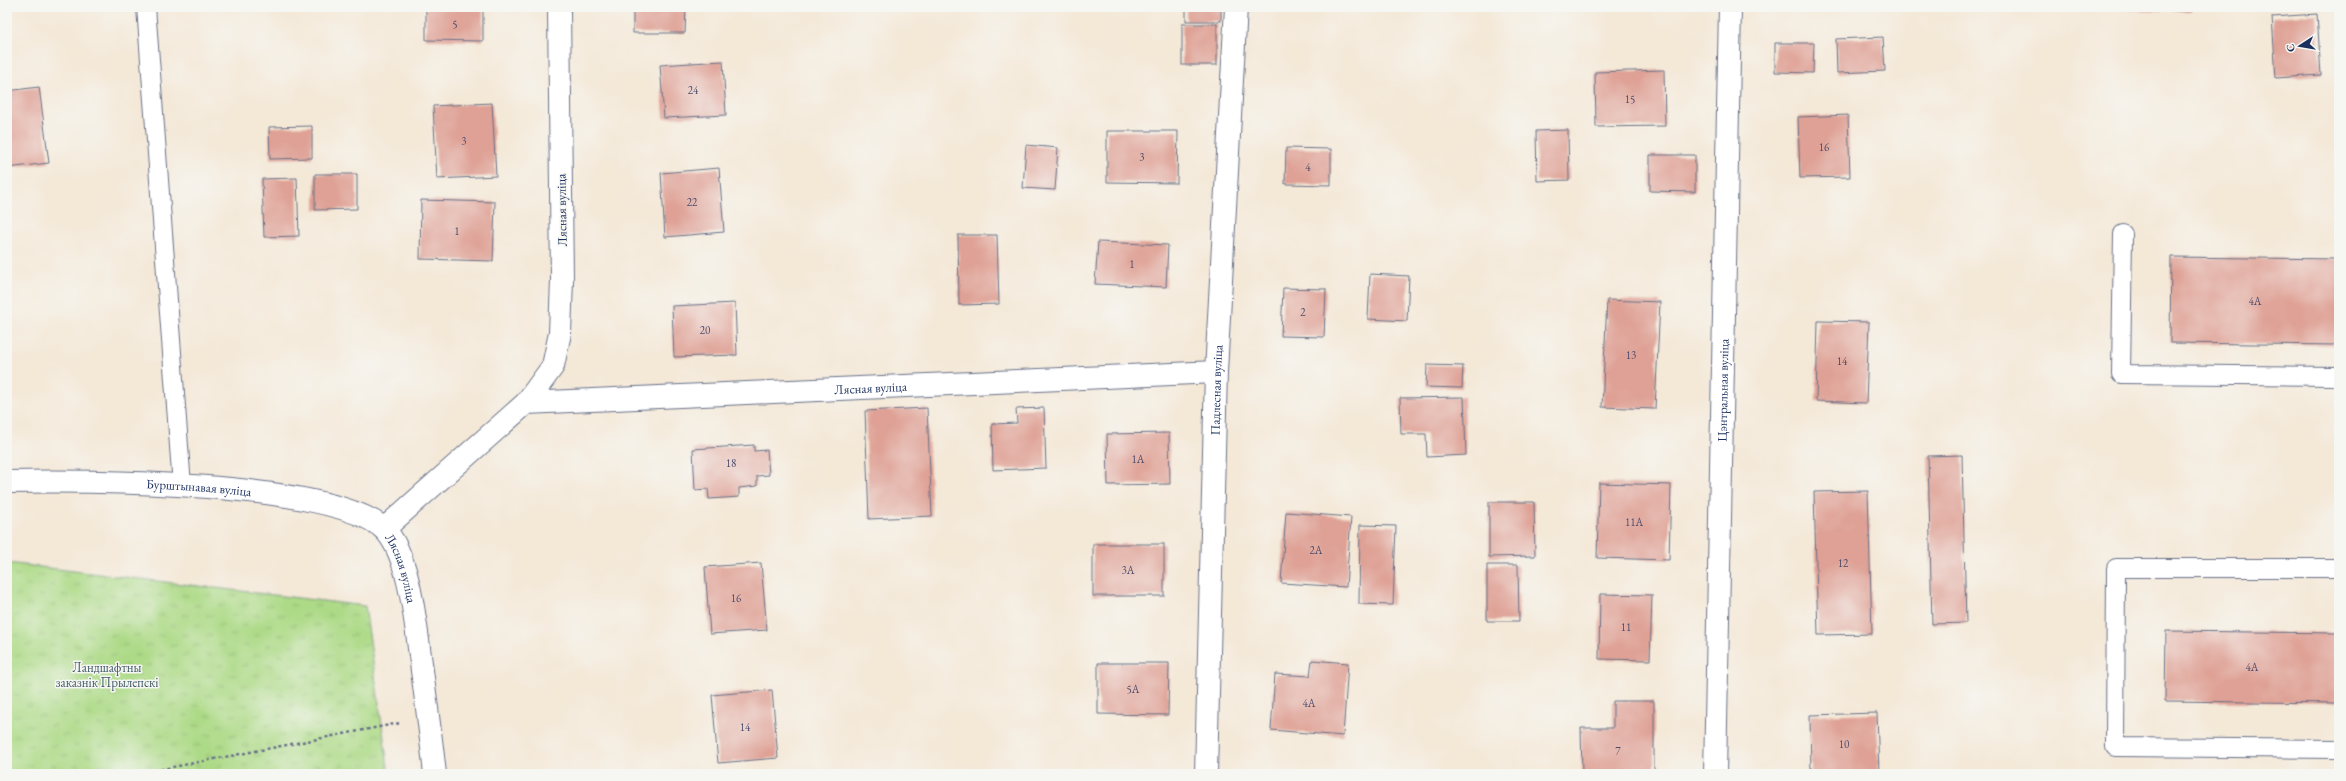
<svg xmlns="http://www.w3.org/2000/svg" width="2346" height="781" viewBox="0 0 2346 781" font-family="'EB Garamond',serif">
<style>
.park{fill:url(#park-tufts);stroke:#648472}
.building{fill:#dfa195}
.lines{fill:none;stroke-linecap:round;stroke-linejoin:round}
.service-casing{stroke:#677088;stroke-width:20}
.minor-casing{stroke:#677088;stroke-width:24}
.tertiary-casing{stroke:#677088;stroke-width:24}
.path{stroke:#677088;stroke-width:2.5;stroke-dasharray:3 3;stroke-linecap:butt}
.service{stroke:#fff;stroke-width:18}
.minor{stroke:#fff;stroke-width:22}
.tertiary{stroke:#fff;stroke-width:22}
.labels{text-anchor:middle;stroke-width:3;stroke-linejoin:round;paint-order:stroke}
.number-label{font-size:11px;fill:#4c4c6c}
.street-label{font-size:13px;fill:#1b2f5e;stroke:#f6f6f2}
.park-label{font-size:13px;fill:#405a68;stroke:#f6f6f2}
</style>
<defs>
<pattern id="park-tufts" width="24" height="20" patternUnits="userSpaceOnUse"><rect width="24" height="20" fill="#adda87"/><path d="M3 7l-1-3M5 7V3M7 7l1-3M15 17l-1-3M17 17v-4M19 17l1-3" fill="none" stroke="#94bb77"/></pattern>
</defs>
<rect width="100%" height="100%" fill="#f6f6f2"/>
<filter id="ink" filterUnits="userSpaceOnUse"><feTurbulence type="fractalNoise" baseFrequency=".025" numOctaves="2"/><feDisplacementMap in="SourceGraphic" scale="8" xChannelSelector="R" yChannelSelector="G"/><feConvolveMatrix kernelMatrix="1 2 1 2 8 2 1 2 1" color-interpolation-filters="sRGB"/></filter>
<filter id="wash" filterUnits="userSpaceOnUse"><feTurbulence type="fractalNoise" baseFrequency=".012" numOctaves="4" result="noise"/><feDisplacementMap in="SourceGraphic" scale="16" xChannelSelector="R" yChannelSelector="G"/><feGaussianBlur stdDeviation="0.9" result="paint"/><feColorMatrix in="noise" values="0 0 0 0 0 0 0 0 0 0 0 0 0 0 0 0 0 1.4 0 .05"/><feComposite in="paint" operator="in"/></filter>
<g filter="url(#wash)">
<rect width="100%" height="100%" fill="#f4e8d7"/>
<path class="park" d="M7 563 365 606 389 774H7Z"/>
<g id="blocks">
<g class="building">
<path d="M426 7H483V41L426 40Z"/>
<path d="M633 7H686L685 33H633Z"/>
<rect x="1186" y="7" width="35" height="14"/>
<path d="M2123 7H2192V11L2123 10Z"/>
<path d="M2317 14 2321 75 2276 78 2272 17Z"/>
<rect x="1182" y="24" width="35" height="41"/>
<path d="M1883 37 1885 71 1837 73 1836 39Z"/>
<path d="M1775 43H1814L1813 73 1775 72Z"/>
<path d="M723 61 726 115 664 118 660 65Z"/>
<path d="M1664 70 1665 126 1596 127 1595 72Z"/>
<path d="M39 87 49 163 7 168V91Z"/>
<path d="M492 103 496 176 437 179 433 106Z"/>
<path d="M1848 115 1850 177 1800 178 1798 117Z"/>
<path d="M312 126V158L270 159 269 127Z"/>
<path d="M1568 130 1569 180 1537 181 1536 131Z"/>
<path d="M1107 131H1178L1177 183 1107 182Z"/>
<path d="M1026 145 1058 148 1055 190 1023 188Z"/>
<path d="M1286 148 1331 149V185L1285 184Z"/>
<path d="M1650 155H1695V192L1650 191Z"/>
<path d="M719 168 724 232 665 237 661 173Z"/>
<path d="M315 174H357V209L315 210Z"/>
<path d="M297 178 299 236 264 237 262 179Z"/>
<path d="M421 200 495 202 493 261 420 259Z"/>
<path d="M958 235H997L999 304 959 305Z"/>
<path d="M1098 242 1168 245 1166 287 1095 284Z"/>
<path d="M2171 257 2339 259V345L2170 343Z"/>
<path d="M1370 274 1409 276 1407 321 1368 319Z"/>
<path d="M1283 288 1326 289 1324 337 1281 336Z"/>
<path d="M1607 300 1660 302 1655 409 1602 407Z"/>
<path d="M735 303 737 355 674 357 672 306Z"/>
<path d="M1818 321 1869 322 1866 403 1816 401Z"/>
<path d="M1427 365 1463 366 1462 388 1426 387Z"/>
<path d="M1464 397 1466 455 1427 457 1426 434H1401L1400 398Z"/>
<path d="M927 408 932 516 869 519 865 411Z"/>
<path d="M1044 408 1046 468 993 470 992 424 1017 423 1016 409Z"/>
<path d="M1169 433 1170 484 1108 485 1107 434Z"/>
<path d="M754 445V451L767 450 769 475 757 476V486L739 488V497L709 499 708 489 695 490 693 449Z"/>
<path d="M1962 455 1966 623 1932 624 1928 456Z"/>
<path d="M1599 483 1671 485 1669 560 1597 558Z"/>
<path d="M1868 491 1872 634 1818 635 1814 492Z"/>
<path d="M1489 502H1534L1535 556 1489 557Z"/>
<path d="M1286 512 1351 517 1346 587 1281 583Z"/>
<path d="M1360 525 1396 526 1393 605 1359 604Z"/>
<rect x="1093" y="544" width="71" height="52"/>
<path d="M761 563 767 630 710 634 705 567Z"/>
<path d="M1487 565H1518L1519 621H1487Z"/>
<path d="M1600 594 1652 595 1650 660 1599 659Z"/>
<path d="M2166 631 2339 633V703L2165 701Z"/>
<path d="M1312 660 1348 663 1343 736 1271 730 1275 674 1310 676Z"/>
<path d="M1098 663H1169L1168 715 1098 714Z"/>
<path d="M772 690 778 758 718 763 712 695Z"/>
<path d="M1613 701H1654V774H1582L1581 728H1613Z"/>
<path d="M1877 713 1879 774H1811L1810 715Z"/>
</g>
</g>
</g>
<g filter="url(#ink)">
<use href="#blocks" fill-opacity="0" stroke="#677088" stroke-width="1"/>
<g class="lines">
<g class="service-casing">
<g id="service">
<path d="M146 7 182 486"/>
<path d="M2123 234 2121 374 2339 376"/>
<path d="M2339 568H2116L2115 747 2339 749"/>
</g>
</g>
<g class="minor-casing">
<g id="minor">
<path id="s1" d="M526 403 1216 372"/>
<path d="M384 529 526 403 553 366 560 333 562 280 559 7"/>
<path id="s2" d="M1206 774 1216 372 1236 7"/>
<path id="s3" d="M1715 774 1730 7"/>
</g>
</g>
<g class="tertiary-casing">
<g id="tertiary">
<path id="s4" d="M7 482C81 480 333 481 384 529 410 554 416 628 421 663 426 700 431 737 435 774"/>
</g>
</g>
<path class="path" d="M137 774 400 723"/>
<use href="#service" class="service"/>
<use href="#minor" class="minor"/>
<use href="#tertiary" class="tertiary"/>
</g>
</g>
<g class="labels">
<g class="number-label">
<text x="455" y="28">5</text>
<text x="693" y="94">24</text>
<text x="1630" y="103">15</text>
<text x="464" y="145">3</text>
<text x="1824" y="151">16</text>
<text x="1142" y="161">3</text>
<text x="1308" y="171">4</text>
<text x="692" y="206">22</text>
<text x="457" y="235">1</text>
<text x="1132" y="268">1</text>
<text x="2255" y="305">4А</text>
<text x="1303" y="316">2</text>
<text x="705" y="334">20</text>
<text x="1631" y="359">13</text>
<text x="1842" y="365">14</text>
<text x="1138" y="463">1А</text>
<text x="731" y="467">18</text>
<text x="1634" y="526">11А</text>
<text x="1316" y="554">2А</text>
<text x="1843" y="567">12</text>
<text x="1128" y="574">3А</text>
<text x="736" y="602">16</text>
<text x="1626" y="631">11</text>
<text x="2252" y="671">4А</text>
<text x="1133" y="693">5А</text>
<text x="1309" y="707">4А</text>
<text x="745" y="731">14</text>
<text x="1844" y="748">10</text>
<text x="1618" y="755">7</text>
</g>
<g class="street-label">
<text transform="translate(561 210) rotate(-91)" y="5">Лясная вуліца</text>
<text dy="5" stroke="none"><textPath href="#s1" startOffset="345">Лясная вуліца</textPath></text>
<text dy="5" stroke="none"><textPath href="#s2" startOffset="384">Падлесная вуліца</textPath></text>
<text dy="5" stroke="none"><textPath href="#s3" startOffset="384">Цэнтральная вуліца</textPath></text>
<text dy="5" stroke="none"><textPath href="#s4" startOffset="192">Бурштынавая вуліца</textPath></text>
<text dy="5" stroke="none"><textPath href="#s4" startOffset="428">Лясная вуліца</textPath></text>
</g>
<g class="park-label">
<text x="107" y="672">Ландшафтны<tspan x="107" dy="15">заказнік Прылепскі</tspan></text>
</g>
</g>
<rect width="2346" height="781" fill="none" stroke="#f6f6f2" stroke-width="24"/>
<g transform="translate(2300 46) rotate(258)" stroke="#f6f6f2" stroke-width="3" paint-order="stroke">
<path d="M0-3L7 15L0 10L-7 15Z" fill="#1b2f5e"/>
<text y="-6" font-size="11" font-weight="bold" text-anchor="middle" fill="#1b2f5e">С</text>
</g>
</svg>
